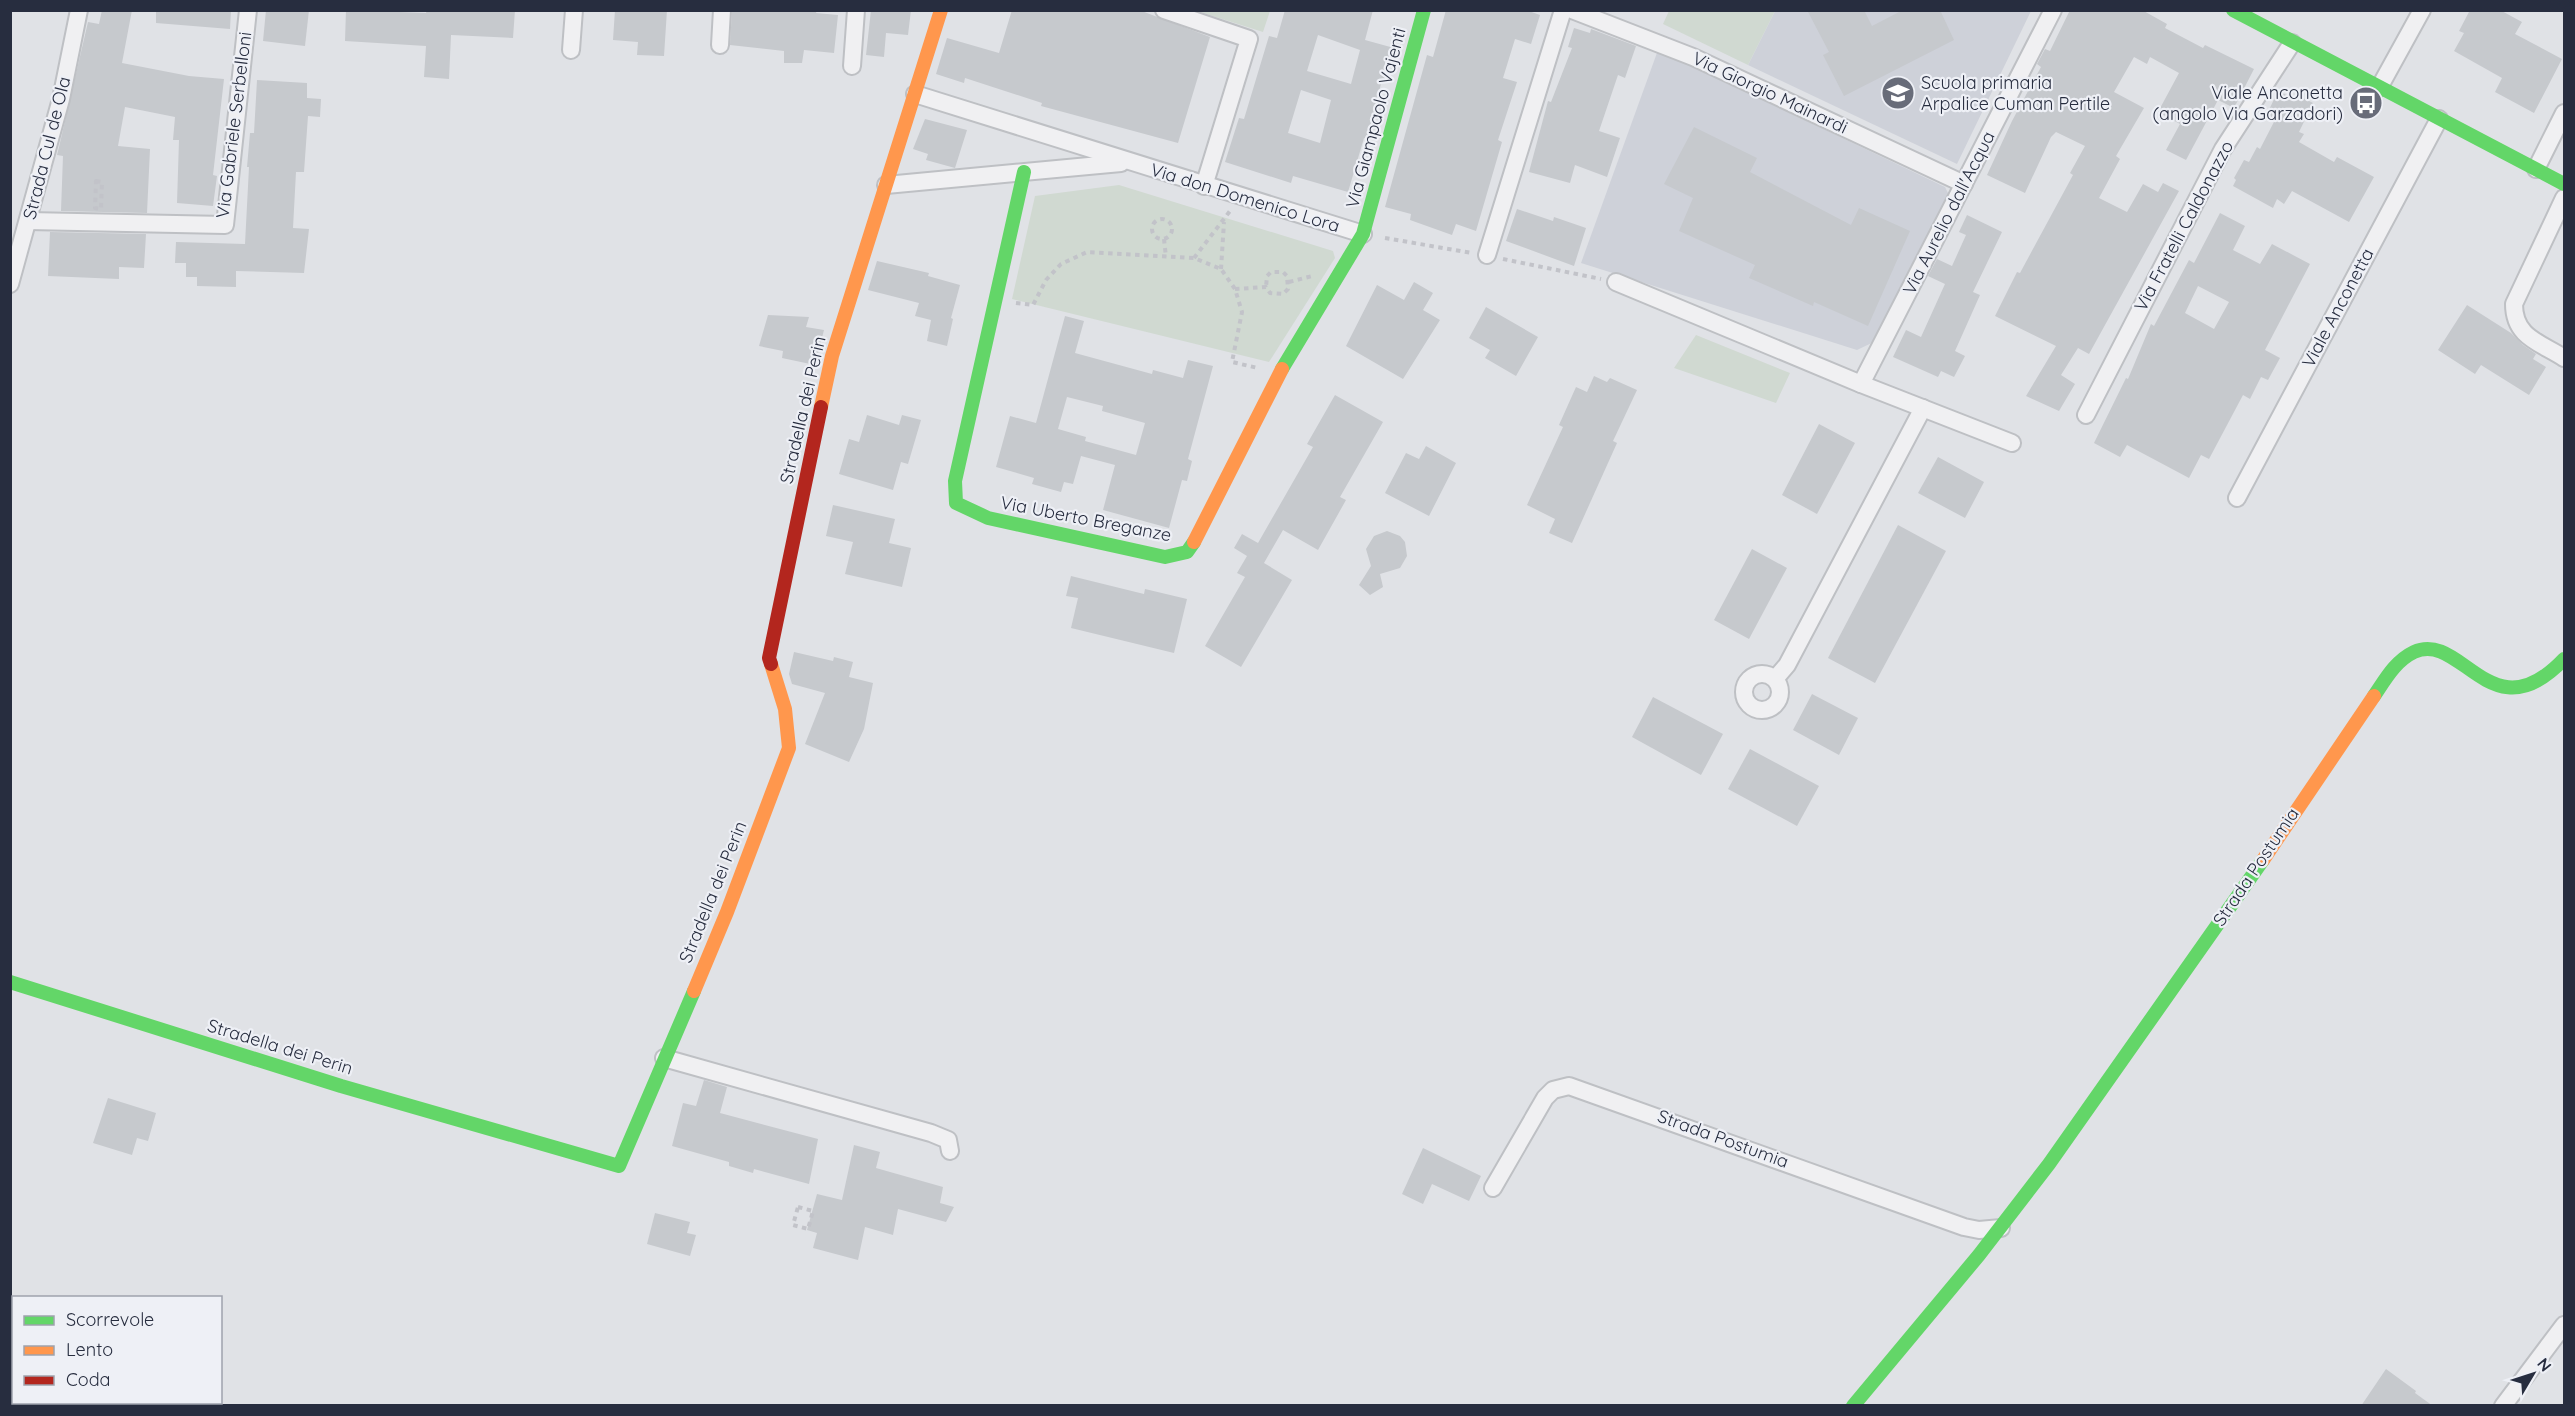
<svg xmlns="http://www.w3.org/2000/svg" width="2575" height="1416" viewBox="0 0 2575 1416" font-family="Quicksand,sans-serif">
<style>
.built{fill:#ced1d9}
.green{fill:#d0d9d1}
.building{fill:#c6c9cd;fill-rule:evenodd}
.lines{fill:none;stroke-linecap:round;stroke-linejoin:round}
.street-casing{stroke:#bec0c4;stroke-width:20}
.path{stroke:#c2c3c9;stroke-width:4;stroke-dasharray:4.5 4.5;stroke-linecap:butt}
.street{stroke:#f0f0f2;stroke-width:16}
.fast{stroke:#63d668;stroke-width:14}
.slow{stroke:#ff974d;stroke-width:14}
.jam{stroke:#b3261e;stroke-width:14}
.labels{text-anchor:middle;stroke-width:4.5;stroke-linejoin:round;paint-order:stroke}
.poi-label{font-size:18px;fill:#272d3f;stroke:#eef0f6;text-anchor:start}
.street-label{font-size:18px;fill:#272d3f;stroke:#eef0f6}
</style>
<rect width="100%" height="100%" fill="#e0e2e6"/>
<g class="built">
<path d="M1775 11H2031L1957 164 1748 65Z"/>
<path d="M1658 50 1945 187 1949 195 1882 338 1857 350 1581 263Z"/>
</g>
<g class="green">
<path d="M1197 11H1270L1263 32Z"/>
<path d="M1669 11V10L1775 11 1748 65 1663 24Z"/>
<path d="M1119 185 1333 251 1335 258 1269 362 1012 299 1035 196Z"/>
<path d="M1696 335 1790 373 1776 403 1674 368Z"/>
</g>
<g class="building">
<path d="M102 10H132L122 63 189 76 224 79 213 175 217 176 213 206 177 203 179 140H173L175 117 125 107 118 146 150 149 147 213 61 211 63 156 57 155 59 147 88 22 99 24Z"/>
<path d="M156 10H231L230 29 156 23Z"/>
<path d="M266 10H309L305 46 263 41Z"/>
<path d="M346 10 426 13 427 10H515L513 38 451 35 449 79 424 77 426 46 345 41Z"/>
<path d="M615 10H667L664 56 637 55 638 42 613 40Z"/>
<path d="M732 10H817L816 13 838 15 834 53 804 50 802 63H784V51L730 45Z"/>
<path d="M871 10H911L908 35 886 33 884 57 866 55Z"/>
<path d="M1012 10H1139L1210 37 1178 143 1041 106 1042 103 965 78 964 83 936 74 947 38 999 53Z"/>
<path d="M1285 10H1373L1365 40 1394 48 1385 80H1382L1367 139 1364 138 1348 192 1293 176 1291 183 1225 162 1239 118 1244 119 1269 36 1277 38ZM1318 35 1360 50 1351 84 1307 71ZM1301 90 1331 100 1320 143 1288 133Z"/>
<path d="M1446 10H1526L1540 15 1531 44 1515 39 1503 78 1517 82 1498 140 1502 142 1476 231 1456 224 1452 235 1410 220 1411 214 1385 207 1427 55 1433 57Z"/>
<path d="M1807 10H1864L1872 26 1903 10H1940L1954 40 1844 96 1823 55 1829 52Z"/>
<path d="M2070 10H2142L2167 24 2165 28 2203 48 2205 45 2254 69 2234 108 2218 100 2186 160 2166 150 2180 124 2158 112 2179 73 2150 57 2147 64 2134 57 2114 92 2144 108 2116 156 2120 159 2099 198 2127 212 2143 184 2158 192 2163 183 2179 191 2089 354 2078 348 2061 375 2075 384 2059 411 2026 396 2056 346 1995 316 2017 272 2020 273 2073 175 2070 173 2085 146 2056 132 2051 137 2025 193 1987 175 2012 121 2041 67 2037 64 2045 49 2050 51Z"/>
<path d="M2470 10H2500L2522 22 2515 34 2562 59 2534 113 2495 92 2502 78 2454 51 2464 33 2459 31Z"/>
<path d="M1574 28 1590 33 1591 29 1636 46 1625 78 1618 75 1599 131 1620 138 1607 177 1575 165 1570 183 1529 172 1548 101 1551 102 1572 48 1568 47Z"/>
<path d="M257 80 307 83V98L321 99 320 117 308 116 304 172H296L293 228 309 229 304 273 236 271V287L197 286V277H186V263H175L176 242 245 244 249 167H247L250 133H254Z"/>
<path d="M2278 91 2295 99 2297 95 2313 103 2299 132 2304 134 2299 142 2334 162 2337 157 2374 177 2349 222 2292 191 2284 204 2277 199 2273 208 2233 186 2236 180 2234 178 2244 160 2249 162 2257 147 2260 149 2275 120 2266 116Z"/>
<path d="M925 119 967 130 955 168 926 160 928 154 913 149Z"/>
<path d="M1694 127 1757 158 1750 172 1851 225 1859 208 1910 231 1868 326 1814 302 1813 306 1749 278 1755 265 1679 231 1693 198 1664 184Z"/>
<path d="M1517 209 1553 221 1554 217 1586 228 1574 266 1506 241Z"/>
<path d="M2220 213 2245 226 2233 250 2260 264 2272 244 2310 264 2265 350 2280 358 2268 380 2261 377 2250 399 2243 395 2209 459 2201 455 2189 478 2127 445 2120 457 2094 443 2126 378 2128 379 2151 324 2154 326 2189 260 2194 263ZM2198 286 2229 302 2214 329 2185 313Z"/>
<path d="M1967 215 2002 232 1973 292 1980 295 1955 351 1965 356 1954 377 1941 371 1938 377 1893 357 1906 330 1921 337 1945 284 1928 276 1937 259 1952 266 1966 235 1959 232Z"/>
<path d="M50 232 146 234 144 268 119 267V279L48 276Z"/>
<path d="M877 261 929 273 928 276 960 285 951 318 953 319 947 346 927 341 931 320 915 316 919 303 868 290Z"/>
<path d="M1414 282 1433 293 1423 310 1440 320 1403 379 1346 346 1377 285 1404 300Z"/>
<path d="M2467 305 2511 333 2523 345 2536 354 2533 359 2546 367 2529 395 2481 365 2475 374 2438 350Z"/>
<path d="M1486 307 1538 337 1516 376 1485 358 1490 350 1469 338Z"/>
<path d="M768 315 809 317 806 327 824 330 815 365 782 358 783 351 759 346Z"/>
<path d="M1065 316 1084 321 1075 353 1152 374 1153 370 1183 378 1188 360 1213 366 1188 459 1192 461 1187 481 1182 480 1169 528 1103 510 1115 465 1081 456 1073 484 1064 482 1061 492 1032 484 1034 478 996 467 1010 416 1036 423ZM1067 397 1103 406 1102 411 1145 423 1136 455 1085 441 1086 437 1058 429Z"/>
<path d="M1594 376 1607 382 1610 378 1637 390 1613 441 1617 443 1572 543 1549 533 1555 519 1527 505 1563 427 1559 425 1576 387 1587 392Z"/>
<path d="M1335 395 1383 422 1340 497 1346 500 1318 550 1283 530 1264 563 1292 580 1241 667 1205 646 1245 577 1237 573 1247 556 1234 548 1242 534 1258 543 1313 447 1307 444Z"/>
<path d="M867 415 899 425 902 415 921 420 908 464 901 462 893 490 839 474 849 439 859 442Z"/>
<path d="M1819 424 1855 443 1817 514 1782 495Z"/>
<path d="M1426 446 1456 463 1429 516 1385 493 1406 453 1419 459Z"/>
<path d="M1938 457 1984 482 1965 518 1918 493Z"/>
<path d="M833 505 895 519 889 543 911 548 902 587 845 574 853 542 826 536Z"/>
<path d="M1898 525 1946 551 1875 683 1828 658Z"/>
<path d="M1387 531 1400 536 1405 542 1407 556 1400 568 1380 574 1383 587 1370 595 1359 585 1371 566 1366 549 1374 536Z"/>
<path d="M1752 549 1787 568 1749 639 1714 620Z"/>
<path d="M1071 576 1144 594 1145 589 1187 599 1174 653 1071 628 1078 598 1066 596Z"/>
<path d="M794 652 833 661 834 657 853 662 849 677 873 683 864 729 849 762 805 744 825 693 792 684 789 674Z"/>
<path d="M1812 694 1858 718 1839 755 1793 730Z"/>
<path d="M1653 697 1723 734 1701 775 1632 737Z"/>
<path d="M1750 749 1819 786 1797 826 1728 789Z"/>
<path d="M704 1080 727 1087 720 1113 818 1139 809 1184 754 1169 753 1173 729 1166V1162L672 1146 683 1103 696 1106Z"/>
<path d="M108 1098 156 1113 148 1141 137 1138 132 1155 93 1143Z"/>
<path d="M854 1145 880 1152 876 1168 943 1187 940 1203 954 1207 946 1222 898 1209 893 1235 865 1227 858 1260 813 1248 817 1233 807 1230 817 1194 842 1200Z"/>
<path d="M1423 1148 1481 1176 1469 1201 1432 1184 1423 1204 1402 1194Z"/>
<path d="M655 1213 690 1222 687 1233 696 1235 690 1256 647 1244Z"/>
<path d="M2386 1369 2416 1391 2415 1393 2433 1406H2361Z"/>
</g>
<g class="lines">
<g class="street-casing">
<g id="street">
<path d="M1164 10 1249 39 1204 186"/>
<path d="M1572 10 1693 57 1964 184"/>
<path d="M720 45 722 10"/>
<path d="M571 50 574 10"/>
<path d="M852 66 856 10"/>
<path d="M2379 88 2422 10"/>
<path d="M915 94 1363 234"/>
<path d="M2536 169 2564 113"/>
<path d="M886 185 1121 163"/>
<path d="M2564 198 2514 304C2514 337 2539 342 2564 358"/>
<path d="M28 221 225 225 248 10"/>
<path d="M1487 255 1563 10"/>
<path d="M1616 282 1861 384 2053 10"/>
<path d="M10 284 61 99 79 10"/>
<path d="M1861 384 2012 443"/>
<path d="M2086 415 2223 149 2292 43"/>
<path d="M2237 498 2439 119"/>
<circle cx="1762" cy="692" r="18"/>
<path d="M1775 679 1787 665 1923 408"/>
<path d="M664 1058 931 1133 948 1140 950 1151"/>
<path d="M1493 1188 1545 1098 1553 1090 1569 1086 1964 1227 1979 1230 2001 1228"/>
<path d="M2503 1406 2564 1325"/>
</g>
</g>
<g class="path">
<path d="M96 181 102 182 101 209 95 208Z"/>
<circle cx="1162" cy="229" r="10"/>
<path d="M1385 238 1472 253"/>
<path d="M1164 239 1166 257"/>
<path d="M1194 258 1230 211"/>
<path d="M1503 259 1601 279"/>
<path d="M1221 269 1224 222"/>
<path d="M1289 282 1312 276"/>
<path d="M1235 289 1266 287 1270 293 1283 294 1288 289 1287 276 1283 272H1271L1267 276 1266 287"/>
<path d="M1016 303 1033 305 1046 280 1061 264 1087 252 1194 258 1221 269 1235 289 1242 312 1232 362 1258 368"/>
<path d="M798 1207 813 1211 808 1229 793 1225Z"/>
</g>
<use href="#street" class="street"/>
<g class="fast">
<path d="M2233 10 2564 184"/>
<path d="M1024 172 955 481 956 503 988 518 1165 557 1187 552 1194 542"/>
<path d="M1282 369 1363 234 1424 10"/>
<path d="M2374 696C2385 680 2395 661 2414 652 2462 630 2491 736 2564 659"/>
<path d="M10 982 341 1086 619 1166 694 991"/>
<path d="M1853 1406 1979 1255 2049 1164 2263 860"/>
</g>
<g class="slow">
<path d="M821 407 832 356 941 10"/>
<path d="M1194 542 1282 369"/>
<path d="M2263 860 2374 696"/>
<path d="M694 991 727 912 789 748 785 709 771 664"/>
</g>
<path class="jam" d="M771 664 769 658 821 407"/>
</g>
<defs>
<g id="school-disc" transform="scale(1.725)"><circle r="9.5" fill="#686c79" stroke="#eef0f6"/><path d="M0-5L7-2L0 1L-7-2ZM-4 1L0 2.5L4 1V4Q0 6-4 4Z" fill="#fff"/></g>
<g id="bus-disc" transform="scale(1.725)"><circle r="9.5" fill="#686c79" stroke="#eef0f6"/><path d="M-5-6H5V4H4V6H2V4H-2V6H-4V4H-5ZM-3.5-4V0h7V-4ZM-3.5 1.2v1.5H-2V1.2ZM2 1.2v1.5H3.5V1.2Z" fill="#fff"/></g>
</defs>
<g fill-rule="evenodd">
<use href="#school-disc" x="1898" y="93"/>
<use href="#bus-disc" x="2366" y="103"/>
</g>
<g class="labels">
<g class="poi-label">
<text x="1921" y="89">Scuola primaria<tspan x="1921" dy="21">Arpalice Cuman Pertile</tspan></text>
<text x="2343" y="99" text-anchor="end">Viale Anconetta<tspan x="2343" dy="21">(angolo Via Garzadori)</tspan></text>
</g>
<g class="street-label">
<text transform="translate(1770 93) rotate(25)" y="6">Via Giorgio Mainardi</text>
<text transform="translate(1376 118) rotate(-75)" y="6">Via Giampaolo Vajenti</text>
<text transform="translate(234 125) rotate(-83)" y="6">Via Gabriele Serbelloni</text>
<text transform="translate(47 148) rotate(-76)" y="6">Strada Cul de Ola</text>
<text transform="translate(1245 198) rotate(17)" y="6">Via don Domenico Lora</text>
<text transform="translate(1949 213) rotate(-63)" y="6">Via Aurelio dall'Acqua</text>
<text transform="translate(2184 226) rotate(-62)" y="6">Via Fratelli Caldonazzo</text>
<text transform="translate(2338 308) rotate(-62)" y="6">Viale Anconetta</text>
<text transform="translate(803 410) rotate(-77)" y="6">Stradella dei Perin</text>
<text transform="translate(1086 519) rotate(11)" y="6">Via Uberto Breganze</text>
<text transform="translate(2256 867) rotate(-56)" y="6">Strada Postumia</text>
<text transform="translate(713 892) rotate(-68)" y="6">Stradella dei Perin</text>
<text transform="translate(280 1047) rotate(17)" y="6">Stradella dei Perin</text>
<text transform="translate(1723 1139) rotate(20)" y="6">Strada Postumia</text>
</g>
</g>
<rect width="2575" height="1416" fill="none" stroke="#272d3f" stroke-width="24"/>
<rect x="12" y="1296" width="210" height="108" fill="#eef0f6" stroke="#9ea2ad" stroke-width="1.5"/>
<rect x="24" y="1316" width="30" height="9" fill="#63d668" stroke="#9ea2ad" stroke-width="1.5"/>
<text x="66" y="1326" font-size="18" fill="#272d3f">Scorrevole</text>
<rect x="24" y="1346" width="30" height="9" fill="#ff974d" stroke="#9ea2ad" stroke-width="1.5"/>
<text x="66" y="1356" font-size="18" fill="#272d3f">Lento</text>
<rect x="24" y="1376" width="30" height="9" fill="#b3261e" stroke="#9ea2ad" stroke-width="1.5"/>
<text x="66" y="1386" font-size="18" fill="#272d3f">Coda</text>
<g transform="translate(2533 1374) rotate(51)" stroke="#eef0f6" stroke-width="4.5" paint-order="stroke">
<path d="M0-4.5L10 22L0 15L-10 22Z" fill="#272d3f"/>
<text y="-9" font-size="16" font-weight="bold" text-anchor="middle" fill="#272d3f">N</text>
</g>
</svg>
